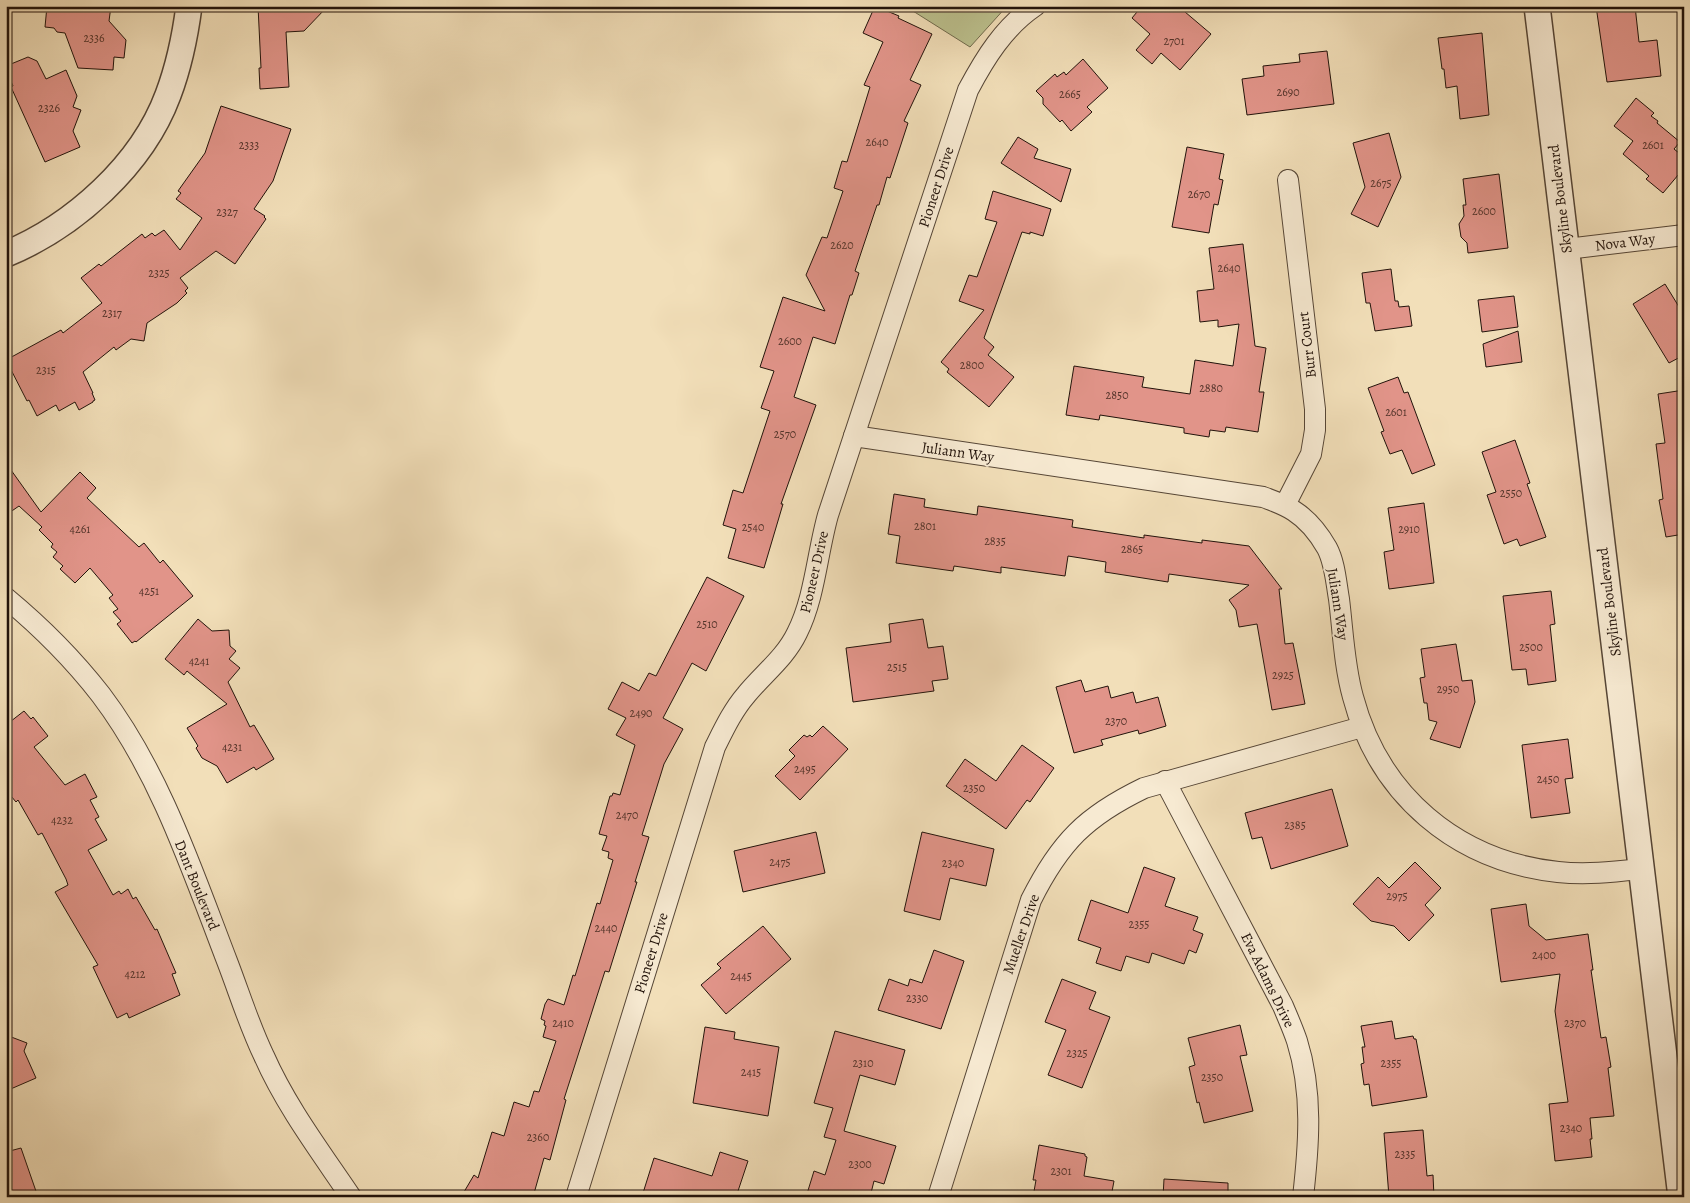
<svg xmlns="http://www.w3.org/2000/svg" width="1690" height="1203" viewBox="0 0 1690 1203" font-family="Alegreya,serif">
<style>
.green{fill:#bcc18e;stroke:#6f6a4c}
.building{fill:#e19489;stroke:#22130b}
.lines{fill:none;stroke-linecap:round;stroke-linejoin:round}
.minor-casing{stroke:#564636;stroke-width:22}
.tertiary-casing{stroke:#564636;stroke-width:28}
.minor{stroke:#f7ead2;stroke-width:20}
.tertiary{stroke:#f7ead2;stroke-width:25}
.labels{text-anchor:middle;stroke-width:4;stroke-linejoin:round;paint-order:stroke}
.number-label{font-size:12px;fill:#52332a}
.street-label{font-size:15px;fill:#22130b;stroke:#f7ead2}
</style>
<rect width="100%" height="100%" fill="#f2dfb9"/>
<filter id="stains"><feTurbulence type="fractalNoise" baseFrequency=".004" numOctaves="4"/><feColorMatrix values="0 0 0 0 .2 0 0 0 0 .09 0 0 0 0 .02 0 0 0 .5 -.17"/></filter>
<radialGradient id="worn" r=".72"><stop offset=".6" stop-color="#630" stop-opacity="0"/><stop offset="1" stop-color="#630" stop-opacity=".3"/></radialGradient>
<path class="green" d="M905 6H1007L970 47Z"/>
<g class="building">
<path d="M47 6H111L109 21 126 40 124 58 114 57 113 70 78 68 65 33 57 32 54 28 45 27Z"/>
<path d="M258 6H309L326 8 304 31 286 32 289 87 260 89 259 68H261Z"/>
<path d="M875 6 899 16 898 18 932 34 910 80 921 85 904 121 908 123 890 178 887 177 879 205H877L855 271 859 273 852 295H850L835 344 813 337 794 397 816 405 781 504H783L764 568 728 558 736 529 723 525 733 490 743 493 770 411 761 408 774 371 760 367 783 297 825 311 806 275 822 237 827 238 843 191 834 188 842 161 847 162 870 87 864 85 883 42 863 33Z"/>
<path d="M1142 6H1178L1211 34 1180 70 1161 53 1152 64 1136 50 1150 34 1132 18Z"/>
<path d="M1596 6H1635L1639 42 1657 40 1661 76 1607 82Z"/>
<path d="M1482 33 1489 115 1460 119 1457 86 1446 88 1444 69H1442L1438 38Z"/>
<path d="M1327 51 1334 104 1247 115 1242 79 1264 76 1263 66 1300 62 1299 54Z"/>
<path d="M28 57 37 61 46 79 66 70 77 96 73 107 81 110 73 131 80 147 45 162 11 87 13 86 8 74 11 64Z"/>
<path d="M1083 59 1108 88 1087 107 1092 112 1071 131 1062 120 1060 122 1043 104V98L1036 91 1055 74 1057 77 1064 72 1066 75Z"/>
<path d="M1636 98 1654 113 1651 116 1658 121 1657 123 1680 142 1674 149 1684 157V168L1663 193 1646 179 1649 176 1623 154 1633 141 1614 126Z"/>
<path d="M221 106 291 129 273 181 254 209 265 216 264 217 266 219 235 264 216 251 180 278 188 288 185 291 187 293 177 303 147 323 144 341 131 339 116 350 114 347 83 372 93 393H92L95 400 93 401V402L79 410 75 402 59 411 56 405 37 416 29 400 27 401 6 360 61 330 63 333 102 303 81 278 99 264 101 266 142 234 145 238 152 233 155 236 164 230 180 250 202 218 176 199 181 193 178 191 205 153Z"/>
<path d="M1389 133 1401 177 1378 227 1351 214 1365 187 1353 143Z"/>
<path d="M1018 137 1038 149 1034 158 1071 169 1061 202 1001 163Z"/>
<path d="M1187 147 1224 154 1219 179 1223 180 1218 205 1214 204 1209 233 1172 227Z"/>
<path d="M1499 174 1508 248 1468 253 1467 243 1461 237 1459 224 1464 216 1463 205H1466L1463 179Z"/>
<path d="M993 191 1051 209 1043 236 1030 232V234L1022 232 984 338 994 347 988 355 1014 377 989 407 947 372 949 369 941 362 984 310 959 301 969 275 977 277 997 222 985 219Z"/>
<path d="M1243 244 1255 346 1266 348 1259 392H1264L1258 432 1226 427 1225 432 1210 430 1209 437 1184 433V428L1100 415 1099 420 1066 415 1074 366 1144 377 1142 387 1190 394 1195 360 1233 366 1239 324 1218 327V320L1200 322 1197 291 1214 289 1209 248Z"/>
<path d="M1391 269 1395 301H1398L1399 307 1409 306 1412 326 1375 331 1370 303H1366L1362 273Z"/>
<path d="M1665 284 1684 315V355L1669 363 1633 304Z"/>
<path d="M1514 296 1518 327 1482 332 1478 300Z"/>
<path d="M1518 331 1522 362 1486 367 1483 344Z"/>
<path d="M1398 377 1404 393 1408 392 1435 465 1412 474 1402 450 1390 454 1381 432 1384 431 1368 388Z"/>
<path d="M1684 390V534L1666 537 1659 500 1663 499 1656 444 1665 443 1658 394Z"/>
<path d="M1515 440 1530 483 1527 484 1546 537 1520 546 1517 539 1504 544 1487 495 1496 492 1482 452Z"/>
<path d="M6 463 41 512 80 472 96 488 87 498 139 547 144 543 160 563 163 560 193 596 136 642 135 641 132 643 117 624 121 621 113 612 118 609 109 598 113 595 90 568 75 583 60 569 63 566 53 557 57 552 51 547 53 544 39 530 42 527 19 506 6 515Z"/>
<path d="M894 494 925 499 924 507 977 515 978 506 1073 520 1072 527 1144 538V535L1202 543V540L1249 546 1282 589H1279L1285 644 1293 643 1305 704 1272 710 1257 624 1239 627 1236 610 1229 600 1249 585 1169 574 1168 582 1105 572 1106 562 1068 556 1065 576 1001 567V573L954 566 953 571 896 563 900 536 888 534Z"/>
<path d="M1424 503 1434 583 1389 589 1384 552 1394 550 1388 508Z"/>
<path d="M707 577 744 596 706 671 692 663 663 718 683 729 664 764 642 835 649 837 635 882H637L609 972 605 971 564 1099 566 1100 550 1160 544 1158 533 1197H461L474 1175 478 1178 492 1132 504 1136 514 1102 529 1107 534 1091 539 1092 556 1041 543 1037 546 1026 544 1025 545 1021 541 1019 545 1004 548 999 564 1005 573 975 575 976 597 903 600 904 613 860 608 858 609 852 602 850 607 836 599 834 610 796H612L613 793 620 795 635 745 616 735 626 718 608 709 622 682 639 691 649 673 656 676Z"/>
<path d="M1551 591 1555 624 1550 625 1556 681 1528 685 1526 669 1512 670 1503 596Z"/>
<path d="M198 619 212 631 229 630 230 646 236 651 229 659 240 668 228 682 250 727 254 725 274 759 256 770 254 767 227 783 217 766 202 758 196 748 198 746 187 728 227 704 187 671 184 675 165 659Z"/>
<path d="M923 619 928 648 943 646 948 679 932 681 934 691 853 702 846 648 891 642 889 624Z"/>
<path d="M1456 644 1462 681 1472 680 1475 702 1460 748 1430 739 1437 722 1429 720 1427 703H1424L1420 678 1425 677 1421 649Z"/>
<path d="M1081 680 1085 692 1108 686 1111 698 1133 692 1136 703 1158 697 1166 726 1139 734 1138 730 1101 740 1103 745 1074 753 1056 687Z"/>
<path d="M24 711 31 719 33 717 48 736 34 747 65 785 85 774 97 797 90 800 99 817 95 819 107 840 88 850 113 895 119 891 121 894 128 889 133 899 136 897 155 930 157 929 176 973 172 974 180 995 129 1018 127 1013 117 1018 93 967 98 965 55 892 68 885 66 879 42 833 38 835 18 800 16 802 6 790V725Z"/>
<path d="M823 726 848 749 800 800 775 776 795 756 789 750 804 735 807 737 810 735 812 737Z"/>
<path d="M1568 739 1573 778 1565 779 1570 813 1531 818 1522 745Z"/>
<path d="M1022 745 1054 768 1030 802 1027 800 1006 829 946 786 965 759 996 781Z"/>
<path d="M1332 789 1348 846 1271 869 1262 837 1252 839 1245 813Z"/>
<path d="M816 832 825 873 743 892 734 851Z"/>
<path d="M922 832 994 849 986 886 950 878 940 920 904 911Z"/>
<path d="M1415 862 1441 888 1425 905 1434 915 1409 941 1394 926 1371 921 1353 904 1378 877 1389 888Z"/>
<path d="M1144 867 1175 878 1165 906 1198 917 1193 930 1203 934 1196 953 1189 950 1184 964 1152 953 1149 963 1126 956 1121 971 1096 963 1101 948 1078 940 1091 900 1128 913Z"/>
<path d="M1526 904 1529 926 1546 940 1588 934 1593 970H1591L1601 1038 1606 1037 1611 1067 1608 1068 1614 1116 1590 1118 1592 1139H1590L1592 1157 1555 1161 1549 1104 1568 1102 1555 1011 1560 974 1501 982 1491 909Z"/>
<path d="M763 926 791 959 726 1014 701 985 721 968 717 964Z"/>
<path d="M934 950 964 961 941 1029 878 1010 889 979 908 986 910 979 922 983Z"/>
<path d="M1062 979 1096 992 1089 1009 1110 1017 1082 1088 1048 1075 1066 1030 1045 1022Z"/>
<path d="M1392 1021 1395 1039 1413 1036 1414 1039H1416L1427 1097 1372 1106 1369 1084 1364 1085 1361 1064 1364 1063 1362 1047H1365L1361 1026Z"/>
<path d="M1240 1025 1247 1055 1240 1056 1253 1111 1204 1123 1199 1102 1197 1103 1189 1067 1195 1065 1188 1038Z"/>
<path d="M705 1027 735 1032 734 1039 779 1047 768 1116 693 1103Z"/>
<path d="M835 1031 905 1050 895 1085 860 1075 844 1131 896 1146 884 1184 874 1181 870 1197H806L814 1171 825 1175 836 1140 824 1137 833 1108 814 1103Z"/>
<path d="M6 1035 27 1043 24 1051 36 1078 6 1091Z"/>
<path d="M1423 1130 1427 1176 1433 1175 1434 1197H1389L1384 1133Z"/>
<path d="M1039 1145 1085 1154V1156L1087 1157 1084 1176 1114 1181 1111 1197H1033L1036 1180H1033Z"/>
<path d="M21 1148 38 1197H6V1152Z"/>
<path d="M720 1152 748 1161 736 1197H655L643 1193 654 1158 712 1176Z"/>
<path d="M1164 1179 1228 1183V1197H1163Z"/>
</g>
<g class="lines">
<g class="minor-casing">
<g id="minor">
<path d="M1567 249 1684 235"/>
<path d="M854 436 1263 497C1274 501 1285 505 1294 511 1308 520 1319 534 1327 548 1335 563 1336 582 1339 599 1343 631 1344 665 1353 697 1379 795 1456 861 1558 872 1586 875 1613 872 1641 869"/>
<path d="M1285 505 1311 454 1315 430V409L1288 180"/>
<path d="M6 598C41 627 73 659 101 695 160 773 192 870 227 961 239 992 249 1025 264 1056 286 1106 320 1151 351 1197"/>
<path d="M1165 781 1283 1006C1288 1018 1293 1029 1297 1041 1313 1092 1309 1145 1303 1197"/>
<path d="M576 1197 715 747C724 729 733 710 746 695 763 674 785 658 797 633 815 597 817 554 828 515L968 90C985 58 1004 27 1035 6"/>
<path d="M938 1197 1031 900C1060 842 1086 816 1144 788L1362 727"/>
</g>
</g>
<g class="tertiary-casing">
<g id="tertiary">
<path d="M1537 6 1681 1197"/>
<path d="M6 254C74 226 142 165 168 95 179 66 185 37 189 6"/>
</g>
</g>
<use href="#minor" class="minor"/>
<use href="#tertiary" class="tertiary"/>
</g>
<g class="labels">
<g class="number-label">
<text x="94" y="42">2336</text>
<text x="1174" y="45">2701</text>
<text x="1288" y="96">2690</text>
<text x="1070" y="98">2665</text>
<text x="49" y="112">2326</text>
<text x="877" y="146">2640</text>
<text x="249" y="149">2333</text>
<text x="1653" y="149">2601</text>
<text x="1381" y="187">2675</text>
<text x="1199" y="198">2670</text>
<text x="1484" y="215">2600</text>
<text x="227" y="216">2327</text>
<text x="842" y="249">2620</text>
<text x="1229" y="272">2640</text>
<text x="159" y="277">2325</text>
<text x="112" y="317">2317</text>
<text x="790" y="345">2600</text>
<text x="972" y="369">2800</text>
<text x="46" y="374">2315</text>
<text x="1211" y="392">2880</text>
<text x="1117" y="399">2850</text>
<text x="1396" y="416">2601</text>
<text x="785" y="438">2570</text>
<text x="1511" y="497">2550</text>
<text x="925" y="530">2801</text>
<text x="753" y="531">2540</text>
<text x="80" y="533">4261</text>
<text x="1409" y="533">2910</text>
<text x="995" y="545">2835</text>
<text x="1132" y="553">2865</text>
<text x="149" y="595">4251</text>
<text x="707" y="628">2510</text>
<text x="1531" y="651">2500</text>
<text x="199" y="665">4241</text>
<text x="897" y="671">2515</text>
<text x="1283" y="679">2925</text>
<text x="1448" y="693">2950</text>
<text x="641" y="717">2490</text>
<text x="1116" y="725">2370</text>
<text x="232" y="751">4231</text>
<text x="805" y="773">2495</text>
<text x="1548" y="783">2450</text>
<text x="974" y="792">2350</text>
<text x="627" y="819">2470</text>
<text x="62" y="824">4232</text>
<text x="1295" y="829">2385</text>
<text x="780" y="866">2475</text>
<text x="953" y="867">2340</text>
<text x="1397" y="900">2975</text>
<text x="1139" y="928">2355</text>
<text x="606" y="932">2440</text>
<text x="1544" y="959">2400</text>
<text x="135" y="978">4212</text>
<text x="741" y="980">2445</text>
<text x="917" y="1002">2330</text>
<text x="563" y="1027">2410</text>
<text x="1575" y="1027">2370</text>
<text x="1077" y="1057">2325</text>
<text x="863" y="1067">2310</text>
<text x="1391" y="1067">2355</text>
<text x="751" y="1076">2415</text>
<text x="1212" y="1081">2350</text>
<text x="1571" y="1132">2340</text>
<text x="538" y="1141">2360</text>
<text x="1405" y="1158">2335</text>
<text x="860" y="1168">2300</text>
<text x="1061" y="1175">2301</text>
</g>
<g class="street-label">
<text transform="translate(936 187) rotate(-72)" y="5">Pioneer Drive</text>
<text transform="translate(1560 199) rotate(-97)" y="5">Skyline Boulevard</text>
<text transform="translate(1625 242) rotate(-7)" y="5">Nova Way</text>
<text transform="translate(1307 345) rotate(-97)" y="5">Burr Court</text>
<text transform="translate(958 452) rotate(8)" y="5">Juliann Way</text>
<text transform="translate(814 572) rotate(-77)" y="5">Pioneer Drive</text>
<text transform="translate(1609 602) rotate(-97)" y="5">Skyline Boulevard</text>
<text transform="translate(1338 604) rotate(81)" y="5">Juliann Way</text>
<text transform="translate(197 885) rotate(68)" y="5">Dant Boulevard</text>
<text transform="translate(1021 934) rotate(-71)" y="5">Mueller Drive</text>
<text transform="translate(651 953) rotate(-73)" y="5">Pioneer Drive</text>
<text transform="translate(1268 980) rotate(64)" y="5">Eva Adams Drive</text>
</g>
</g>
<rect width="1690" height="1203" fill="none" stroke="#f2dfb9" stroke-width="25"/>
<rect x="8" y="8" width="1675" height="1188" fill="none" stroke="#22130b" stroke-width="2.5"/>
<rect x="12" y="12" width="1665" height="1178" fill="none" stroke="#22130b"/>
<rect width="100%" height="100%" filter="url(#stains)"/>
<rect width="100%" height="100%" fill="url(#worn)"/>
</svg>
